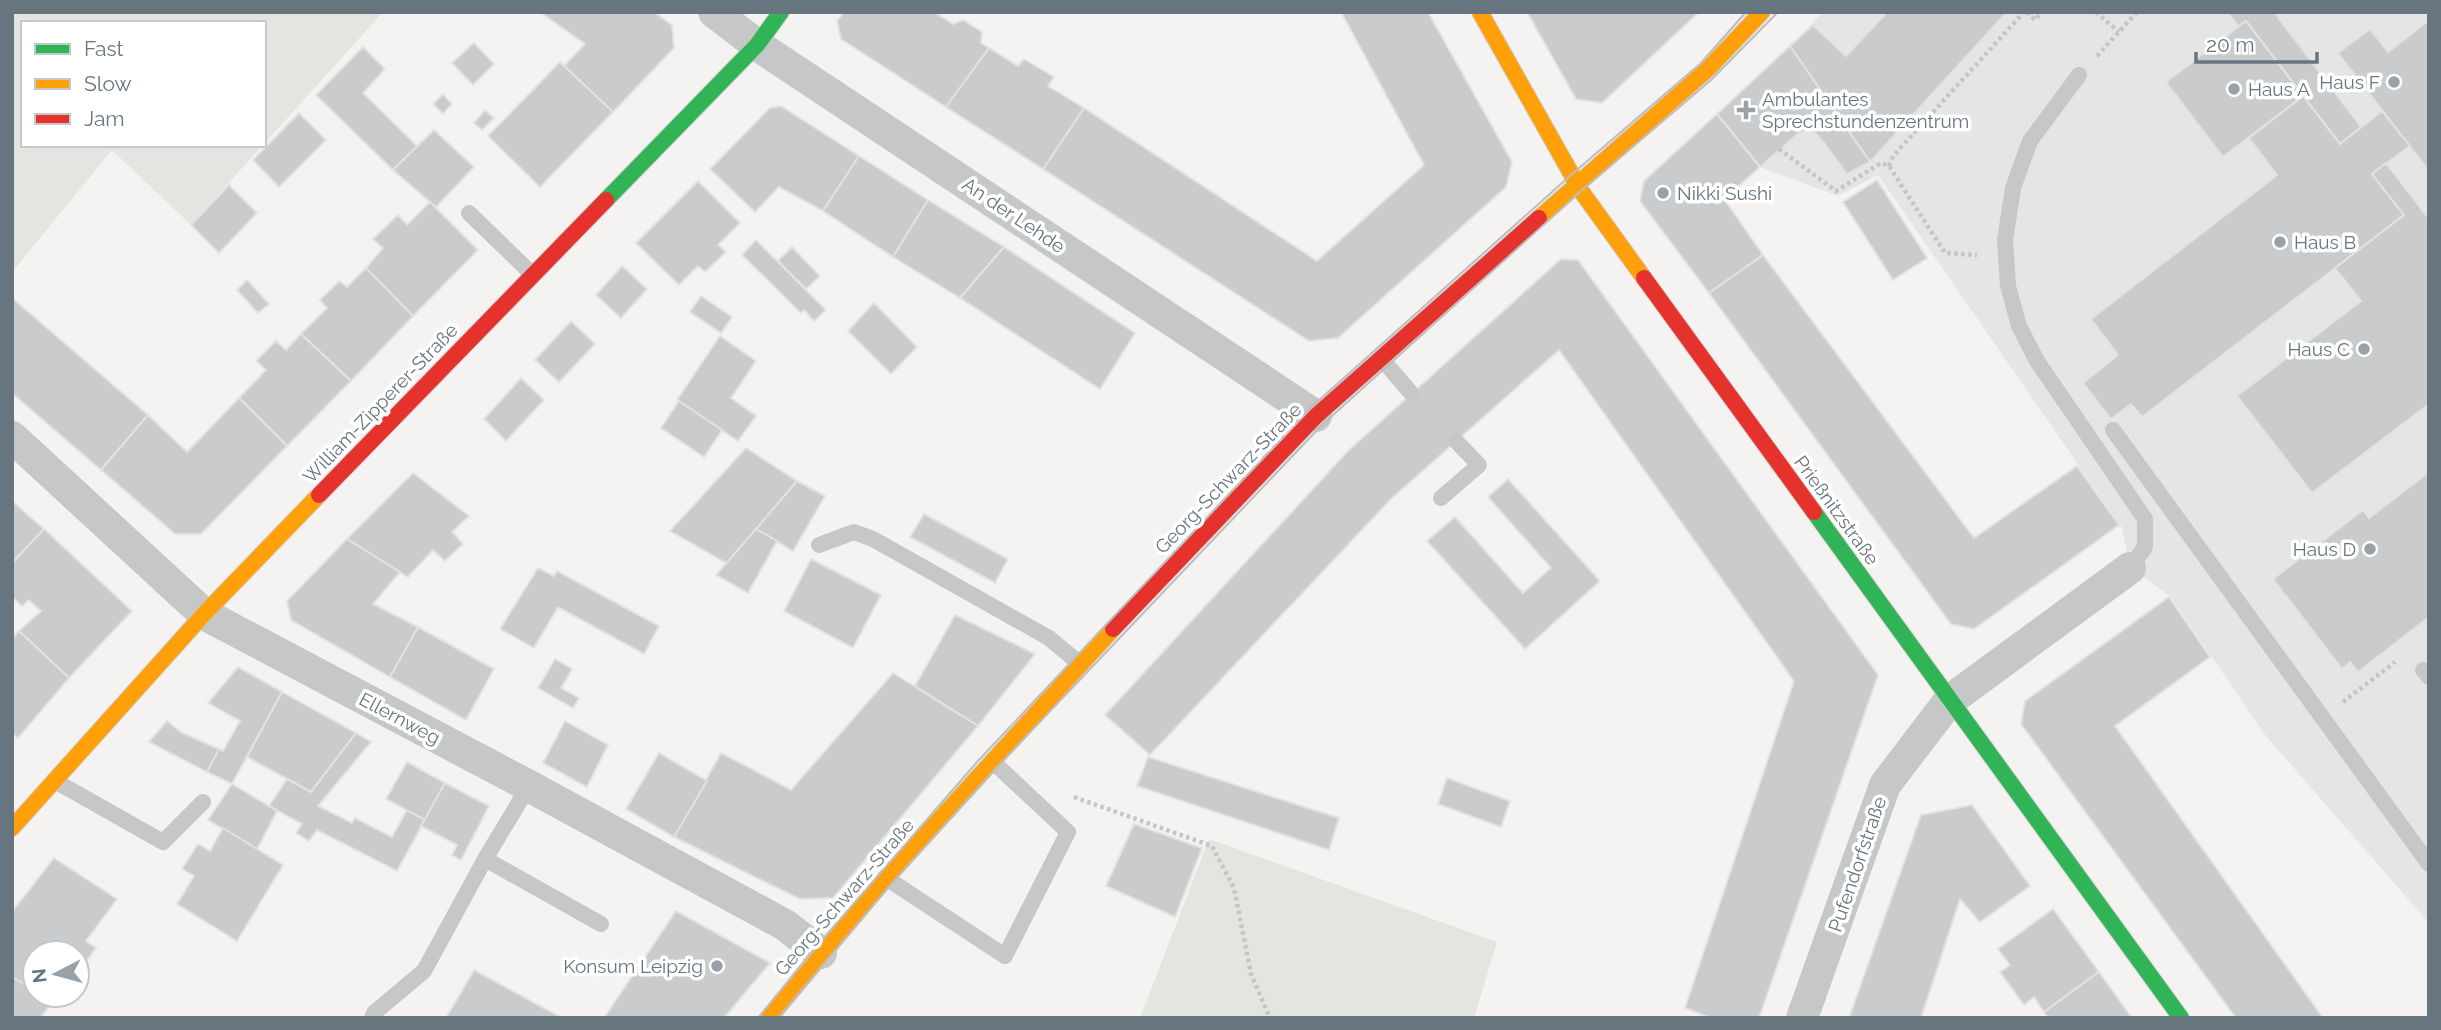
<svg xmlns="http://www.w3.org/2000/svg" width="2441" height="1030" viewBox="0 0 2441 1030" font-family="Raleway,sans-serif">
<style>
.built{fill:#e4e5e5}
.green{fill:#e2e5e0}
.building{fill:#cacbcc;stroke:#e3e2e2;stroke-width:2}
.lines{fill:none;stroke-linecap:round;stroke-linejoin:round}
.fast-casing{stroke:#d0d0d0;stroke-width:18}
.slow-casing{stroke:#d0d0d0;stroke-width:18}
.jam-casing{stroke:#d0d0d0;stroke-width:18}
.path{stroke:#c4c5c6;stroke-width:4.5;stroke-dasharray:3.5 3.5;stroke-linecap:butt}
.lane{stroke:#c6c8c8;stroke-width:16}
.street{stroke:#c6c8c8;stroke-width:32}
.fast{stroke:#30b455;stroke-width:16}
.slow{stroke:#ff9f0a;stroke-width:16}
.jam{stroke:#e5322d;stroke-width:16}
.tram{stroke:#bdbdbe;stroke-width:2}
.poi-dot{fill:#98a1a7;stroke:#fff;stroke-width:2.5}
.labels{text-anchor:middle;stroke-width:7;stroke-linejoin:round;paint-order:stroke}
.poi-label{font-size:19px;fill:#67757f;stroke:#fff;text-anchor:end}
.street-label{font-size:19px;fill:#67757f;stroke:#fff}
</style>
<rect width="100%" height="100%" fill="#f4f3f2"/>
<path class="built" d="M1823 12H2429V923L2266 736 2170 596 2130 568 2122 528 1878 175 1838 196 1760 167 1717 114 1790 46Z"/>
<g class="green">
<path d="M12 12H383L264 144V23H23V145H263L191 225 112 150 12 272Z"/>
<path d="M1209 839 1497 942 1474 1018H1140Z"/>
</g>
<g class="building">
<path d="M540 12H654L672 25 674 48 613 112 564 66 585 44Z"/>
<path d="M844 12H934L953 24 963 20 982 32 981 43 989 48 946 107 841 39 837 21Z"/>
<path d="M1341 12H1428L1512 162 1506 187 1338 338 1309 341 1043 169 1084 108 1317 261 1424 165Z"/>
<path d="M1527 12H1699L1602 103 1576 99Z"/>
<path d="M1887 12H2007L1870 162 1790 46 1813 25 1846 56Z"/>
<path d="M2227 12H2274L2361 127 2340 144 2246 21 2238 26Z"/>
<path d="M2429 20V171L2338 53 2370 29 2388 52Z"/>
<path d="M2246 21 2303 96 2223 157 2166 82Z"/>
<path d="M474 43 494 64 473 85 452 63Z"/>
<path d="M1790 46 1870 162 1847 174 1820 138 1811 130 1799 133 1760 167 1717 114Z"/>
<path d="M363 47 385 69 363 93 417 146 393 170 316 95Z"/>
<path d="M989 48 1018 66 1024 59 1054 77 1048 86 1084 108 1043 169 946 107Z"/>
<path d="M560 62 613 112 540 187 488 136Z"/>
<path d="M443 94 452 104 443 114 433 104Z"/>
<path d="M2303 96 2340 144 2382 111 2410 146 2372 174 2404 215 2142 417 2131 404 2111 419 2083 383 2118 355 2091 319 2277 175 2249 138Z"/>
<path d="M781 106 859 156 823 211 779 187 755 212 710 169 770 108Z"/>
<path d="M485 110 494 118 482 130 474 123Z"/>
<path d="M299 113 326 140 279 187 253 160Z"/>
<path d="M1717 114 1760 167 1724 199 1763 255 1709 293 1640 201 1644 181Z"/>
<path d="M434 130 474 167 436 207 393 170Z"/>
<path d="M859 156 928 200 893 257 823 211Z"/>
<path d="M2386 163 2429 219V404L2312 493 2237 396 2361 301 2335 268 2404 215 2372 174Z"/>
<path d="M1877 180 1927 258 1893 280 1843 202Z"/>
<path d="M698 181 740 223 718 245 726 252 705 272 698 266 679 285 636 243Z"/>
<path d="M229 185 257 213 219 253 191 225Z"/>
<path d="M928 200 1004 247 960 298 893 257Z"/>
<path d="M430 202 478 250 413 316 366 268 383 248 373 239 398 215 407 225Z"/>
<path d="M756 240 826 310 814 321 804 310 801 313 742 255Z"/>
<path d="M792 247 820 276 806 289 778 261Z"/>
<path d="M1004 247 1135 333 1100 389 960 298Z"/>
<path d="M1763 255 1974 538 2077 466 2119 525 1974 629 1951 624 1709 293Z"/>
<path d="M1561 259 1578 260 1878 675 1759 1018H1711L1685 1008 1794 681 1559 350 1391 499 1150 755 1105 715 1348 451Z"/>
<path d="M622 266 647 289 621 318 596 295Z"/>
<path d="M366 268 413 316 351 381 301 334 327 308 320 300 339 281 347 287Z"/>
<path d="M247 280 269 304 258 313 237 290Z"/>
<path d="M701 296 732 317 721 333 690 312Z"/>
<path d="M12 298 148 415 101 470 12 393Z"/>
<path d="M874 303 917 347 891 374 848 331Z"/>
<path d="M571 321 595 344 559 382 535 360Z"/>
<path d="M301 334 351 381 287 446 239 398 266 370 256 361 276 341 286 350Z"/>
<path d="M720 336 756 361 731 398 756 416 738 441 677 400Z"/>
<path d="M521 378 544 400 506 441 484 419Z"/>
<path d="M239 398 287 446 201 534H175L101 470 148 415 187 452Z"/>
<path d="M679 401 722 430 704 457 661 428Z"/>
<path d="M746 448 797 481 728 564 670 531Z"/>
<path d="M2429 472V617L2358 672 2350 662 2342 669 2273 579 2363 510 2369 518Z"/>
<path d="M413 473 469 516 452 532 463 544 445 561 433 550 408 577 347 539Z"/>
<path d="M1508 479 1600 581 1525 649 1427 541 1455 517 1523 593 1551 568 1488 497Z"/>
<path d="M797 481 825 496 793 551 756 529Z"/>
<path d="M12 501 44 529 12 563Z"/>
<path d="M924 514 1008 559 995 583 910 537Z"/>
<path d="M44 529 132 611 69 678 19 631 41 611 29 600 22 606 12 597V563Z"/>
<path d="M756 529 777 541 748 593 716 575Z"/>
<path d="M347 539 400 572 373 604 418 627 390 677 291 620 287 601Z"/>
<path d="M811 559 881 595 853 648 784 611Z"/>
<path d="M538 568 554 576 557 571 659 626 644 654 558 607 534 648 500 629Z"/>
<path d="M2169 597 2210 657 2115 726 2323 1018H2236L2021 724 2025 701Z"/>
<path d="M955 615 1035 654 978 726 915 686Z"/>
<path d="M418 627 494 669 466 720 390 677Z"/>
<path d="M19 631 69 678 18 738 12 732V639Z"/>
<path d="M555 659 572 669 561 688 579 698 573 708 538 688Z"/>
<path d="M238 667 282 692 232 784 207 772 219 749 223 751 240 721 208 703Z"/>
<path d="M893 673 978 726 833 898 800 899 674 837 721 753 791 790Z"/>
<path d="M282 692 356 733 311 792 247 757Z"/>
<path d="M167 721 182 733 219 749 207 772 149 742Z"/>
<path d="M565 721 608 745 587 787 543 763Z"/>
<path d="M356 733 371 742 318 806 352 823 355 818 392 837 407 810 425 820 397 871 317 830 309 841 296 833 302 824 269 806 287 779 311 792Z"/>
<path d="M659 753 707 781 674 837 626 809Z"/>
<path d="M1148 757 1339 818 1329 850 1137 786Z"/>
<path d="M407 762 445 783 425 820 386 799Z"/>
<path d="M1447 778 1510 801 1501 827 1438 804Z"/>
<path d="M445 783 489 806 461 860 452 855 457 845 421 826Z"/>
<path d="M232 784 277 811 257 849 208 820Z"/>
<path d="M1972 805 2030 886 1980 922 1960 899 1921 1018H1849L1921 815Z"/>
<path d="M1134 824 1202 848 1175 917 1106 886Z"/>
<path d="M223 828 283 865 237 941 177 904 194 876 182 869 198 844 210 851Z"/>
<path d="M54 858 117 899 86 941 96 948 78 972 77 953H35V991L12 977V912Z"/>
<path d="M2053 909 2099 972 2044 1012 2034 997 2024 1005 2000 972 2010 965 1998 949Z"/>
<path d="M676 911 770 963 724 1018H604Z"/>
<path d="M474 970 562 1018H446Z"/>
<path d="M2099 972 2132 1018H2048L2044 1012Z"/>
<path d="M12 977 35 991V995L46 996 54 1000 40 1018H12Z"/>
</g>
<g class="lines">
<g class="fast-casing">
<g id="fast">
<path d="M606 200 757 45 781 12"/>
<path d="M1814 512 2181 1018"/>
</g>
</g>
<g class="slow-casing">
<g id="slow">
<path d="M1480 12 1581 191 1644 278"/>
<path d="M1539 218 1708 69 1762 12"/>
<path d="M12 828 204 614 319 495"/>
<path d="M769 1018 886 878 1113 629"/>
</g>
</g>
<g class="jam-casing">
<g id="jam">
<path d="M1644 278 1814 512"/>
<path d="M319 495 606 200"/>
<path d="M1113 629 1316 416 1539 218"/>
</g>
</g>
<g class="path">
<path d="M2027 12 2035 20 2042 12"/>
<path d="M2096 12 2119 32"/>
<path d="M2097 56 2137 12"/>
<path d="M1779 149 1836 191 1881 163 1889 166 1945 253 1977 255"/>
<path d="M1889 166 1893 156 2024 12"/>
<path d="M2343 702 2395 662"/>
<path d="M1074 797 1212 846 1234 888 1251 974 1269 1016 1272 1018"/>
</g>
<g class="lane">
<path d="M2079 75 2030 141 2013 188 2005 240 2008 286 2019 326 2037 361 2145 519V547L2130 568"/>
<path d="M469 213 533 275"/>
<path d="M1381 358 1411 393"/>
<path d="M2113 430 2429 864"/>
<path d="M1441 498 1479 465 1456 441"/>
<path d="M819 545 854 532 873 539 1049 638 1079 663"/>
<path d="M2423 670 2429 677"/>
<path d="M55 781 163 842 203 802"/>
<path d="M485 859 601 924"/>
<path d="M886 878 1005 956 1068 832 992 761"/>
<path d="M372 1018 374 1013 424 971 485 859 529 786"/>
</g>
<g class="street">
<path d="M714 12 757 45 1316 416"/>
<path d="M12 437 204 614 529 786 785 925 821 953"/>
<path d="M1802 1018 1885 785 1949 701 2130 568"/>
</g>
<use href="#fast" class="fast"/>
<use href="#slow" class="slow"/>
<use href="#jam" class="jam"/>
<g class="tram">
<path d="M758 1018 815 948 977 762 1308 410 1571 175 1701 63 1746 12"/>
<path d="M778 1018 892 883 998 766 1322 425 1581 191 1711 80 1778 12"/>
</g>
</g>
<g class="poi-dot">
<circle cx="2394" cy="82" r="7"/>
<circle cx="2234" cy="89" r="7"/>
<path d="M1742.5 99.5h7v7h7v7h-7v7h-7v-7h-7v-7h7z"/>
<circle cx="1663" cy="193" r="7"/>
<circle cx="2280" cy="242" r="7"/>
<circle cx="2364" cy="349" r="7"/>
<circle cx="2370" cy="549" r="7"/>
<circle cx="717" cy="966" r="7"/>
</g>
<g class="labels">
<g class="poi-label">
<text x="2380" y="89">Haus F</text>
<text x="2248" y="96" text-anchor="start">Haus A</text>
<text x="1762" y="106" text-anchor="start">Ambulantes<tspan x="1762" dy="22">Sprechstundenzentrum</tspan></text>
<text x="1677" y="200" text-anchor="start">Nikki Sushi</text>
<text x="2294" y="249" text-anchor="start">Haus B</text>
<text x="2350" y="356">Haus C</text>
<text x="2356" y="556">Haus D</text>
<text x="703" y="973">Konsum Leipzig</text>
</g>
<g class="street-label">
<text transform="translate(1014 215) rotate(34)" y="7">An der Lehde</text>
<text transform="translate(380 403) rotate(-46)" y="7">William-Zipperer-Straße</text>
<text transform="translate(1228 478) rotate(-46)" y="7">Georg-Schwarz-Straße</text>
<text transform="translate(1837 510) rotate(54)" y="7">Prießnitzstraße</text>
<text transform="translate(400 718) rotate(28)" y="7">Ellernweg</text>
<text transform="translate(1857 864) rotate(-71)" y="7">Pufendorfstraße</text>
<text transform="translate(844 897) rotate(-49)" y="7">Georg-Schwarz-Straße</text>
</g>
</g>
<rect width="2441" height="1030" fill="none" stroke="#67757f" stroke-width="28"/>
<rect x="21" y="21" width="245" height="126" fill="#ffffff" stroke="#c2c8cc" stroke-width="2"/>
<rect x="35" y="44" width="35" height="10" fill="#30b455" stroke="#c2c8cc" stroke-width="2"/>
<text x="84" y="56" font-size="21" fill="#67757f">Fast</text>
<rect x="35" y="79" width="35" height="10" fill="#ff9f0a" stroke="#c2c8cc" stroke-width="2"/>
<text x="84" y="91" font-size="21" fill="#67757f">Slow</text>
<rect x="35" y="114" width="35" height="10" fill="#e5322d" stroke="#c2c8cc" stroke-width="2"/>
<text x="84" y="126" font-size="21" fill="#67757f">Jam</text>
<g transform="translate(56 974) rotate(264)"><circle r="33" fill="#ffffff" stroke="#c2c8cc" stroke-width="2"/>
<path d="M0-5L12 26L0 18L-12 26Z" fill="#98a1a7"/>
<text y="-10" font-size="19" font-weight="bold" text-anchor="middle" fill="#67757f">N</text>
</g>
<path d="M2196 52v10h121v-10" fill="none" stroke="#67757f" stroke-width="3.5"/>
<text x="2206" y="52" font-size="21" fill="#67757f" stroke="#ffffff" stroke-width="5" paint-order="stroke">20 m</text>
</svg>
